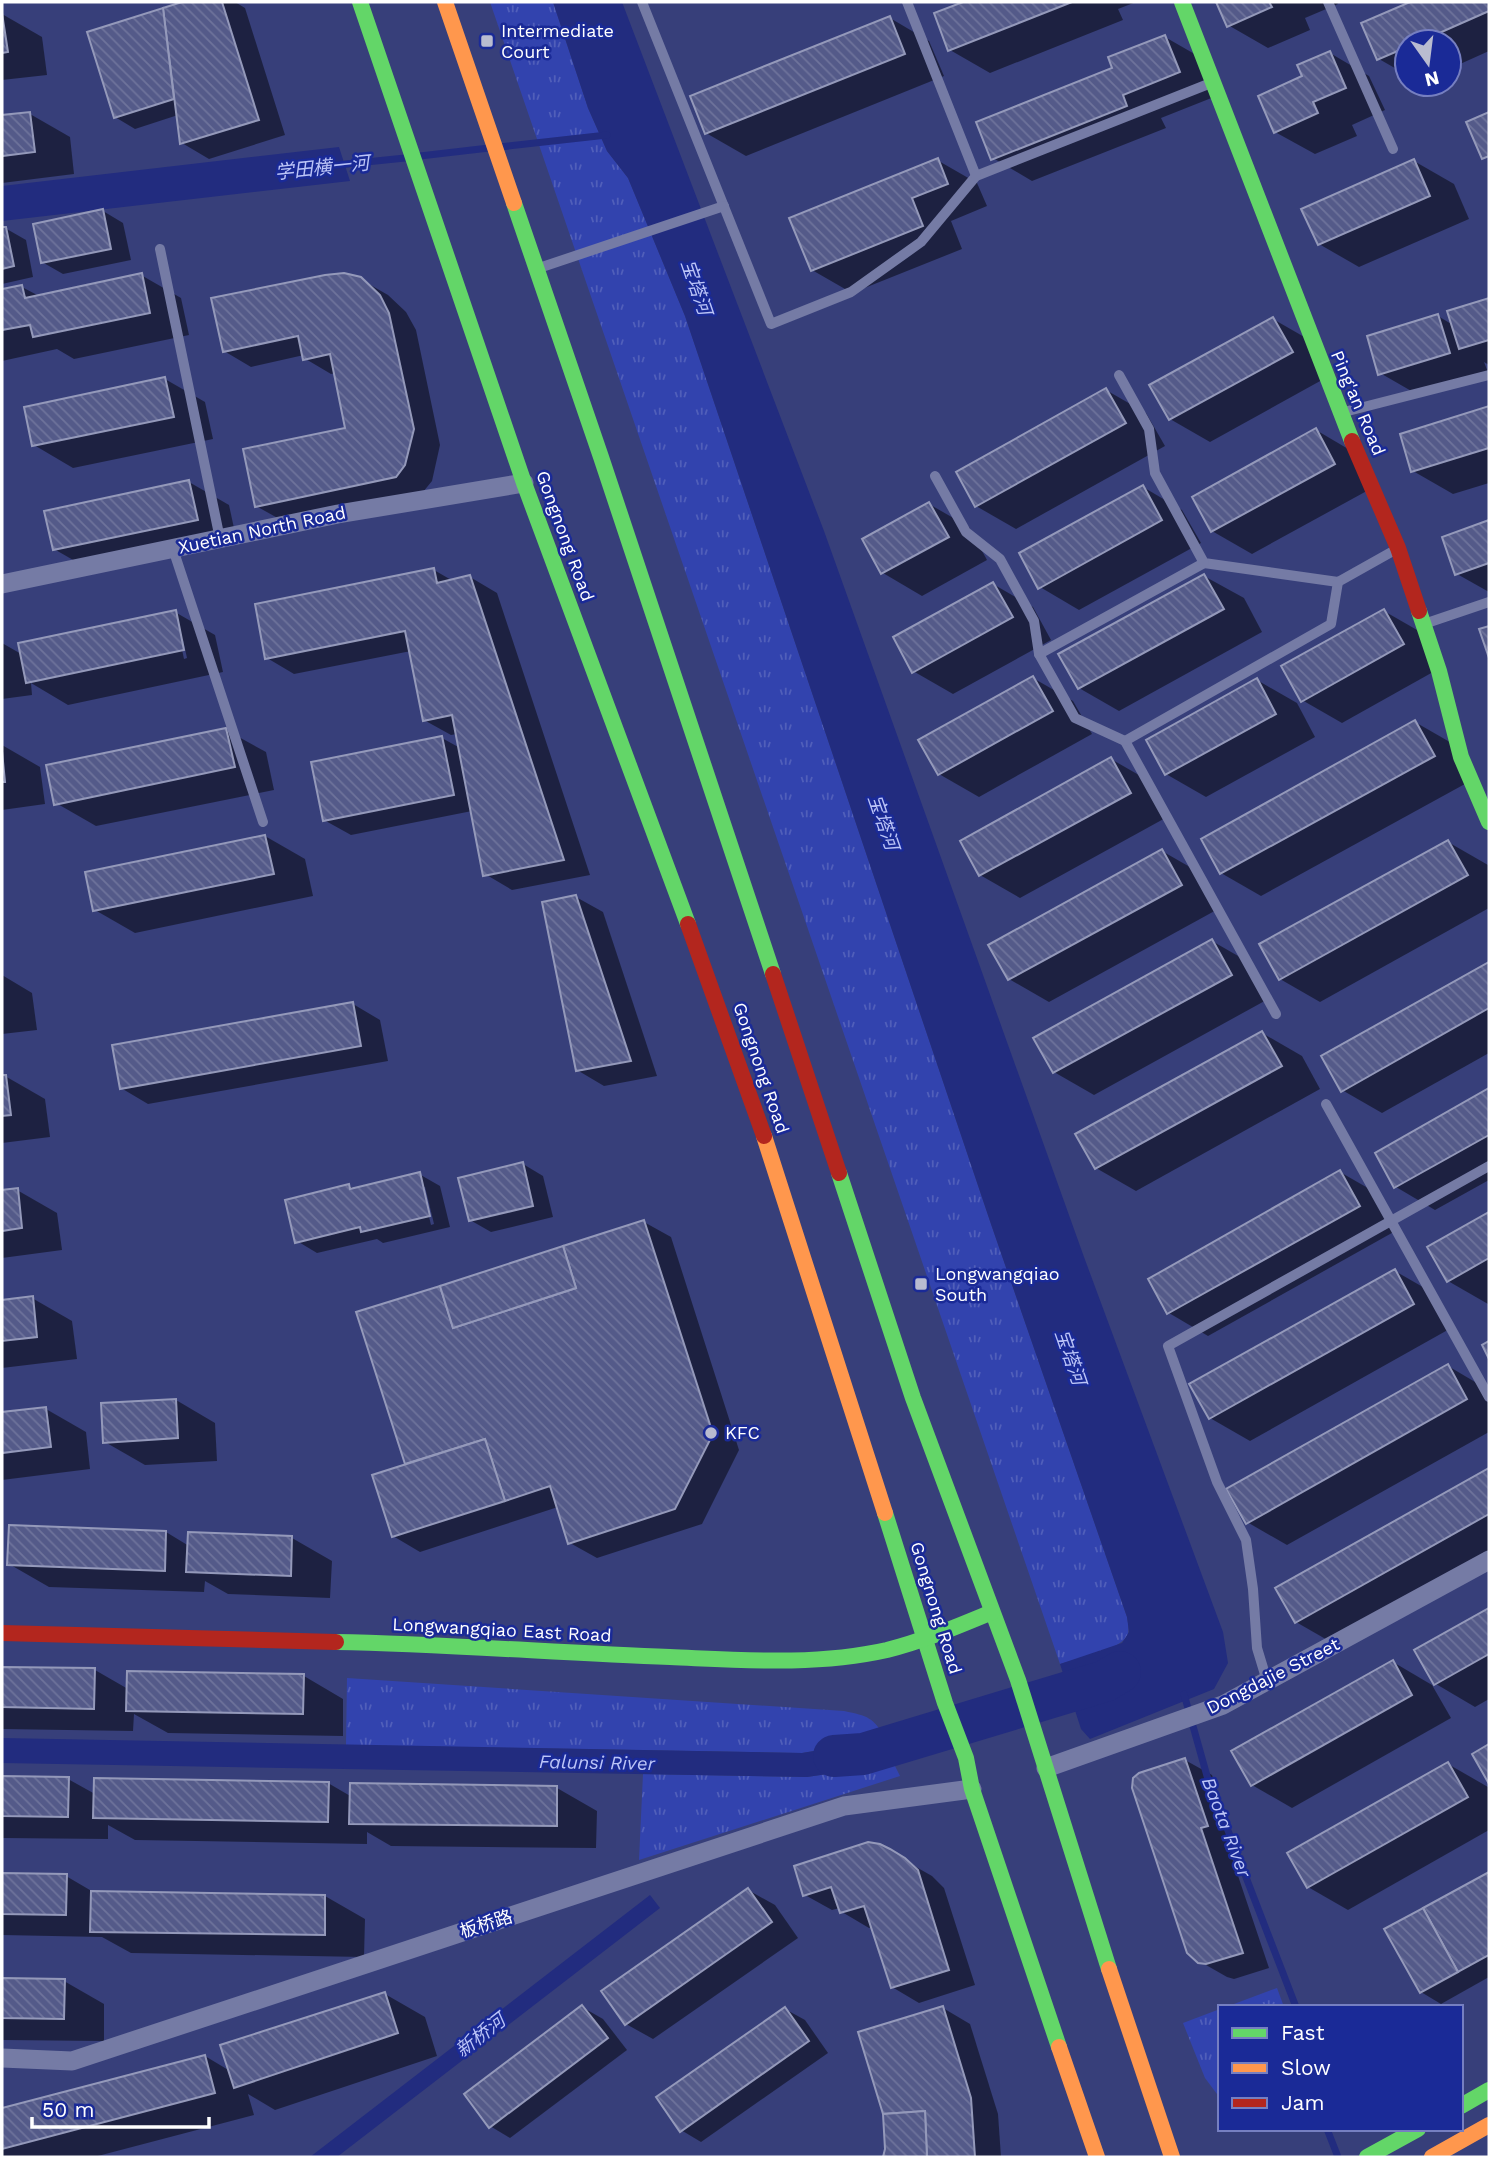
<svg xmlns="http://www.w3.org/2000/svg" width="1491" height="2159" viewBox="0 0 1491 2159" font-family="'Work Sans','Noto Sans SC',sans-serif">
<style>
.grass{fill:url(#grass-tufts)}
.water{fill:#222c7f}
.shadow{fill:#0007;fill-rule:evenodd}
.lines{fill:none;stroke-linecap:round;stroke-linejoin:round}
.stream{stroke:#222c7f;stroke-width:7}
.river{stroke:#222c7f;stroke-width:42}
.building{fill:url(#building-back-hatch);stroke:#9499ba;stroke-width:2}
.lane{stroke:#757ba5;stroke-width:10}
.street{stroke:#757ba5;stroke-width:19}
.fast{stroke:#63d668;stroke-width:16}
.slow{stroke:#ff974d;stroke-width:16}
.jam{stroke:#b3261e;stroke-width:16}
.poi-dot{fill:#b9bcd0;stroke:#1a2a97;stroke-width:2.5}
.labels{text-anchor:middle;stroke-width:5;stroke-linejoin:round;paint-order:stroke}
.poi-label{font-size:18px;fill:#fff;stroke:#1a2a97;text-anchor:start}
.street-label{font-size:18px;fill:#fff;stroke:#1a2a97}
.water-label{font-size:19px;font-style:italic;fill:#bbc4f7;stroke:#1a2a97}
</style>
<defs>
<pattern id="grass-tufts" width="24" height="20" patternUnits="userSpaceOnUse" patternTransform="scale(1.75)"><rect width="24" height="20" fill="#3243ae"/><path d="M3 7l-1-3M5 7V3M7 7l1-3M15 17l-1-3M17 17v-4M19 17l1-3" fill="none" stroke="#515fba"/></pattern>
<pattern id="building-back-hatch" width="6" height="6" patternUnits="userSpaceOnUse" patternTransform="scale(1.75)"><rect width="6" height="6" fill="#545a89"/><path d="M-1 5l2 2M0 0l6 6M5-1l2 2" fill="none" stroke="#6e739b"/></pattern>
</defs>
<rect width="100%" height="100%" fill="#373f7a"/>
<g class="grass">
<path d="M490 2H553L588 108 607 151 628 178 685 316 992 1227 1127 1617C1128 1622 1129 1629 1128 1634 1122 1650 1076 1659 1060 1664Z"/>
<path d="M347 1678 844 1711C868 1716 873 1717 886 1739L802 1753 346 1745Z"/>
<path d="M894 1764 900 1776 639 1860 643 1774 807 1777Z"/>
<path d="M1277 1988 1284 2007H1226Z"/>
<path d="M1220 2009V2098L1205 2078 1183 2023Z"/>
</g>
<g class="water">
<path d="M553 2H622L824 531 1084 1257 1223 1632 1228 1663 1214 1689 1090 1739 1081 1729 1060 1664 1122 1643 1129 1632 1127 1617 992 1227 685 316 628 178 607 151 588 108Z"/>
<path d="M339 147 350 181 2 221V186Z"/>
<path d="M2 1738 802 1753 886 1739 894 1764 807 1777 2 1763Z"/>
<path d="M650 1895 660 1908 337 2157H310Z"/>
</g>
<g class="shadow">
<path d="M188 2H235L245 8 285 135 209 159 182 143 178 115 135 129 115 117 89 33Z"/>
<path d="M967 2H1136L1118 9 1123 20 990 73 950 50 936 14Z"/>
<path d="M1218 2H1337L1338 4 1305 18 1310 30 1268 48 1228 25Z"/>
<path d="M1415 2H1489V51L1449 69V42H1407V75L1379 59 1363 24Z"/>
<path d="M2 14 42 37 47 75 2 80Z"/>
<path d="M890 18 929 41 944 76 746 156 706 133Z"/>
<path d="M1165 37 1205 60 1219 95 1161 118 1166 128 1032 181 993 158 1115 69Z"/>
<path d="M1330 53 1369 76 1385 110 1352 125 1357 136 1315 154 1275 132 1304 77Z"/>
<path d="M30 114 70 137 74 174 2 183V117Z"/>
<path d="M937 160 977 183 987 206 951 221 962 249 852 293 812 270Z"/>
<path d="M1414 161 1454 184 1469 219 1359 267 1319 244Z"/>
<path d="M103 211 123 223 131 260 63 274 42 262Z"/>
<path d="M5 228 26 240 33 277 2 284V229Z"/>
<path d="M141 275 181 298 189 335 74 359 57 349 2 361V291L22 287 39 296Z"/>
<path d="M360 279 388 295 406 312 416 330 440 445 432 481 423 492 283 521 256 506 347 429 335 373 331 374 304 358V355L251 367 224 351Z"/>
<path d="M1489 300V365L1484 362 1489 375 1420 396 1380 373 1438 316 1453 325 1449 312Z"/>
<path d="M1273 319 1313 342 1331 375 1210 442 1170 419Z"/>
<path d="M165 379 205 402 213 439 73 468 34 445Z"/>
<path d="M1106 390 1146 413 1165 446 1016 529 976 506Z"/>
<path d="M1489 408V483L1453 494 1413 471 1402 435Z"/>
<path d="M1316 430 1355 453 1374 487 1252 554 1212 531Z"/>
<path d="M189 482 229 505 237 542 94 572 54 549Z"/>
<path d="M1143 487 1182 510 1201 543 1079 610 1040 587Z"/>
<path d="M929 504 969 527 987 560 922 596 883 573Z"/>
<path d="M1489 521V592L1457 574 1444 538Z"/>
<path d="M434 570 453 581 470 577 497 593 590 875 512 890 485 874 472 811 351 835 324 820 442 738 460 748 457 734 451 735 424 720 411 651 294 674 267 658Z"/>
<path d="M1204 576 1244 598 1262 632 1119 711 1079 688Z"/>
<path d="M993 584 1033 607 1051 640 953 694 913 671Z"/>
<path d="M1384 611 1424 634 1442 667 1342 723 1302 700Z"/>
<path d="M175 612 215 635 223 672 68 705 31 683 32 695 2 699V643L23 655ZM180 640H183L187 658 184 659Z"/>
<path d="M1033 678 1073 701 1092 734 979 797 939 774Z"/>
<path d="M1257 680 1297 703 1315 737 1206 797 1166 774Z"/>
<path d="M1415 722 1455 745 1474 779 1261 896 1221 873Z"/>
<path d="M226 730 266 752 274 790 96 826 56 803Z"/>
<path d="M2 745 40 767 45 804 2 810Z"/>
<path d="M1111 759 1151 782 1169 816 1020 898 980 875Z"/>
<path d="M265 836 305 859 313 896 135 933 95 910Z"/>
<path d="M1448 842 1488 865 1489 908 1320 1002 1280 979Z"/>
<path d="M1162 851 1202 874 1220 908 1049 1002 1009 979Z"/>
<path d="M576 897 603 912 657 1076 604 1086 577 1070Z"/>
<path d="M1212 941 1252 964 1270 998 1094 1095 1054 1072Z"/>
<path d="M1489 964V1053L1382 1113 1342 1090 1323 1057Z"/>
<path d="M2 975 32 993 37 1030 2 1034Z"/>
<path d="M353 1004 380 1020 388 1061 148 1104 121 1088Z"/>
<path d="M1262 1033 1302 1056 1320 1089 1136 1191 1096 1168Z"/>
<path d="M5 1076 45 1099 50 1137 2 1143V1077Z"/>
<path d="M1489 1090V1180L1435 1210 1396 1187 1377 1154Z"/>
<path d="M523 1164 543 1176 553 1217 491 1232 470 1220Z"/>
<path d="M1340 1172 1380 1195 1399 1229 1208 1336 1169 1313Z"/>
<path d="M419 1174 440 1186 450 1227 383 1243 377 1239 317 1253 297 1241 349 1186 355 1189ZM422 1187H425L434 1224 431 1225Z"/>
<path d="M17 1190 57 1213 62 1250 2 1258V1192Z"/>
<path d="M1489 1214V1303L1488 1304 1448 1281 1429 1247Z"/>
<path d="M644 1222 671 1237 739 1450 702 1524 597 1558 570 1543 558 1507 420 1552 393 1536 407 1465 359 1313Z"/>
<path d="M1395 1271 1435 1294 1453 1327 1250 1441 1210 1418Z"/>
<path d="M32 1298 72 1321 77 1359 2 1368V1302Z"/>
<path d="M1448 1366 1487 1389 1489 1432 1287 1545 1247 1522Z"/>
<path d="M176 1400 215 1423 217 1461 145 1465 105 1442Z"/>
<path d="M46 1409 86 1432 90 1469 2 1480V1414Z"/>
<path d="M1489 1470V1559L1336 1645 1296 1622 1278 1589Z"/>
<path d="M166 1532 189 1546 292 1538 332 1561 330 1598 228 1594 205 1581 204 1592 49 1587 9 1564Z"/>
<path d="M1489 1610V1699L1475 1707 1436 1684 1417 1650Z"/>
<path d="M1393 1662 1432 1685 1451 1718 1292 1808 1252 1785Z"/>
<path d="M2 1669 95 1670 128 1689 304 1676 343 1699V1736L168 1733 134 1714 133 1731 2 1729Z"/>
<path d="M1185 1760 1212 1775 1234 1841 1227 1843 1269 1968 1234 1979 1227 1977 1199 1961Z"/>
<path d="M1448 1764 1488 1787 1489 1830 1348 1910 1308 1887Z"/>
<path d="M2 1778 68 1779 95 1794 328 1783 352 1797 557 1788 597 1811 596 1848 391 1846 367 1832V1844L135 1840 108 1825V1839L2 1838Z"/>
<path d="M879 1846 932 1876 944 1888 975 1985 919 2003 892 1987 873 1926 869 1928 842 1912 840 1908 832 1910 805 1895Z"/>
<path d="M1489 1874V1977L1441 2004 1421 1992 1387 1930Z"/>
<path d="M2 1875 66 1876 95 1893 325 1896 365 1919 364 1957 131 1953 102 1937 2 1935Z"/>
<path d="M748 1890 775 1905 798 1938 653 2039 626 2024Z"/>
<path d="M2 1980 64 1981 104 2004V2041L2 2040Z"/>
<path d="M385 1994 425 2017 437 2056 275 2110 248 2094 254 2115 94 2157H2V2110L205 2056 230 2071Z"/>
<path d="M582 2007 603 2019 627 2050 510 2138 490 2126Z"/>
<path d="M943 2008 970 2024 998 2114 1001 2157H885Z"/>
<path d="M785 2009 805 2020 828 2053 701 2142 681 2130Z"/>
</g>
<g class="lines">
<g class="stream">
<path d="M500 147 607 135"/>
<path d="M420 156 489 148"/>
<path d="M337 165 405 158"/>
<path d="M1184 1694 1207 1776 1296 2007"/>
<path d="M1327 2129 1338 2157"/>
</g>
<path class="river" d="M834 1756 863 1754 1105 1681 1120 1672"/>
</g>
<g class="building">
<path d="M182 2H222L259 120 180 144 163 8Z"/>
<path d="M963 2H1072L948 51 934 13Z"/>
<path d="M1216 2H1269L1272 7 1227 27Z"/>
<path d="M1410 2H1489V11L1419 42H1407V47L1377 60 1361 23Z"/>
<path d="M163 8 174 99 114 118 87 32Z"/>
<path d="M2 13 8 52 2 53Z"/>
<path d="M890 16 905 54 705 134 690 96Z"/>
<path d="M1165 35 1180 72 1123 95 1127 106 991 160 976 122 1112 68 1108 57Z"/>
<path d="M1330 51 1346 88 1313 102 1318 113 1274 133 1258 96 1302 76 1297 65Z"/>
<path d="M30 112 35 152 2 156V115Z"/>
<path d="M1489 112V156L1482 159 1466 122Z"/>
<path d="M938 158 948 184 912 198 923 226 811 271 789 218Z"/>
<path d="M1414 159 1430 196 1318 245 1301 209Z"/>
<path d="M103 209 111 249 41 263 33 224Z"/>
<path d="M2 227H6L14 266 2 269Z"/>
<path d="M142 273 150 313 33 337 30 325 2 330V289L22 285 25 298Z"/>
<path d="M344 273 361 277 380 295 389 313 414 429 405 465 396 477 255 507 243 449 345 428 330 354 303 360 298 336 223 352 211 298 325 275Z"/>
<path d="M1489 298V340L1459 349 1447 311Z"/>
<path d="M1438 314 1450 353 1378 375 1367 336Z"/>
<path d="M1273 317 1293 352 1169 420 1149 385Z"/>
<path d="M165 377 174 417 32 446 24 407Z"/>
<path d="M1106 388 1126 423 975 507 956 472Z"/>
<path d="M1489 406V448L1411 472 1400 434Z"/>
<path d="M1316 428 1335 464 1211 532 1192 497Z"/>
<path d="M189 480 198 520 53 550 44 511Z"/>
<path d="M1143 485 1162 520 1038 589 1019 553Z"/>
<path d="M929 502 949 537 881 574 862 539Z"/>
<path d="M1489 520V563L1455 575 1442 537Z"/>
<path d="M434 568 437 583 470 575 564 860 483 876 452 715 423 721 405 631 265 659 255 604Z"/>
<path d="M1204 574 1224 609 1078 689 1058 654Z"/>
<path d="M993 582 1013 617 912 673 893 637Z"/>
<path d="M1384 609 1404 644 1301 702 1281 666Z"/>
<path d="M176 610 184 650 26 683 18 643Z"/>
<path d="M1489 626V658L1479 629Z"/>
<path d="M1033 676 1053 711 938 775 918 740Z"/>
<path d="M1257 678 1276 714 1165 775 1146 740Z"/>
<path d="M1415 720 1435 756 1220 874 1201 839Z"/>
<path d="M226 728 235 767 54 805 46 765Z"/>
<path d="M442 736 454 795 323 821 311 762Z"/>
<path d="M2 751 5 782H2Z"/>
<path d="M1111 757 1131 793 979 876 960 841Z"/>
<path d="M265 835 274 874 93 911 85 872Z"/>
<path d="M1448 840 1468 875 1279 980 1259 944Z"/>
<path d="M1162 849 1182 885 1008 980 988 945Z"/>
<path d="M576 895 631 1061 576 1071 542 902Z"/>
<path d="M1212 939 1232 975 1053 1073 1033 1038Z"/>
<path d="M1489 962V1008L1341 1092 1321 1056Z"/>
<path d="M353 1002 361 1046 120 1089 112 1045Z"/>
<path d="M1262 1031 1282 1066 1095 1169 1075 1134Z"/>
<path d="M2 1075H6L11 1115 2 1116Z"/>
<path d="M1489 1088V1135L1394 1188 1375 1153Z"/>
<path d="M523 1162 533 1206 469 1221 458 1178Z"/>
<path d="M1340 1170 1360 1206 1167 1314 1148 1279Z"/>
<path d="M420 1172 430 1216 361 1232 360 1227 295 1243 285 1200 349 1184 350 1189Z"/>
<path d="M18 1188 22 1228 2 1231V1190Z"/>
<path d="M1489 1212V1258L1447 1282 1427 1247Z"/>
<path d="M644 1220 713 1434 675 1509 568 1544 550 1486 505 1501 485 1439 405 1464 356 1312 440 1286 453 1328 576 1288 563 1246Z"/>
<path d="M563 1246 576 1288 453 1328 440 1286Z"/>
<path d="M1395 1269 1414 1304 1209 1419 1189 1384Z"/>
<path d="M33 1296 37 1337 2 1341V1300Z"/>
<path d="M1489 1341V1359L1482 1345Z"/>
<path d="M1448 1364 1467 1399 1246 1524 1226 1489Z"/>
<path d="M176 1399 178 1438 103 1443 101 1403Z"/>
<path d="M46 1407 51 1447 2 1453V1412Z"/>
<path d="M485 1439 505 1501 392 1537 372 1475Z"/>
<path d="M1489 1468V1514L1295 1623 1275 1588Z"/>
<path d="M9 1525 166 1531 165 1571 7 1565Z"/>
<path d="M188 1532 292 1536 291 1576 186 1572Z"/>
<path d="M1489 1608V1654L1434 1685 1414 1650Z"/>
<path d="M1393 1660 1412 1695 1251 1786 1231 1751Z"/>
<path d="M2 1667 95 1668 94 1709 2 1707Z"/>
<path d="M127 1671 304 1674 303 1714 126 1711Z"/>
<path d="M1489 1744V1784L1472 1754Z"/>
<path d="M1185 1758 1208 1826 1201 1828 1243 1953 1206 1964 1198 1963 1187 1953 1132 1788 1133 1778 1139 1773Z"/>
<path d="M1448 1762 1468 1797 1307 1888 1287 1853Z"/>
<path d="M2 1776 69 1777 68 1817 2 1816Z"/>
<path d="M94 1778 329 1782 328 1822 93 1818Z"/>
<path d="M350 1783 557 1786V1826L349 1824Z"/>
<path d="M868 1842 880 1844 890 1849 905 1858 918 1870 949 1970 891 1988 864 1906 840 1913 831 1887 803 1896 794 1866Z"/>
<path d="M1489 1872V1955L1458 1972 1423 1908Z"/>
<path d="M2 1873 67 1874 66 1915 2 1914Z"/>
<path d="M748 1888 772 1922 625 2025 601 1991Z"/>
<path d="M91 1891 325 1895V1935L90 1932Z"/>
<path d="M1423 1908 1458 1972 1420 1993 1384 1929Z"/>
<path d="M2 1978 65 1979 64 2019 2 2018Z"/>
<path d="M385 1992 398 2033 234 2088 220 2045Z"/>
<path d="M582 2005 608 2038 489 2128 464 2094Z"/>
<path d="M943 2006 971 2098 975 2157H927L925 2111 883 2114 858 2032Z"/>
<path d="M785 2007 809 2041 680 2132 656 2097Z"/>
<path d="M205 2055 215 2093 2 2149V2108Z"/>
<path d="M925 2111 927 2157H883L885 2149 883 2114Z"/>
</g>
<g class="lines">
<g class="lane">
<path d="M642 2 771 324 851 292 921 242 976 176 1211 83"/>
<path d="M907 2 976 176"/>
<path d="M1328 2 1393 149"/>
<path d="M160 249 220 539"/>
<path d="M539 268 724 206"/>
<path d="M1119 375 1149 429 1155 473 1204 563 1338 582 1395 550"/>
<path d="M1344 412 1489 375"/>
<path d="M935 476 966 532 1000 559 1034 621 1039 654 1075 718 1125 741 1276 1014"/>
<path d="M173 549 263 822"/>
<path d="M1427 623 1489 602"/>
<path d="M1039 654 1204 563"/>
<path d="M1125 741 1331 624 1338 582"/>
<path d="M1326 1104 1489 1397"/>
<path d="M1267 1681 1257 1648 1253 1589 1246 1540 1217 1482 1168 1346 1489 1166"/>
</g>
<g class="street">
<path d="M2 584 338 514 524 483"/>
<path d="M1046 1768 1223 1705 1489 1560"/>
<path d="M2 2058 72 2061 844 1806 972 1789"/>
</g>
<g class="fast">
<path d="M360 2 524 483 688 924"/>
<path d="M1182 2 1352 441"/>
<path d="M514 203 601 457 773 974"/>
<path d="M1419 611 1439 671 1461 757 1489 822"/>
<path d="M839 1173 913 1398 1018 1680 1109 1969"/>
<path d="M885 1513 945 1703 966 1758 972 1789 1059 2047"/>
<path d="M336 1642C447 1644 559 1653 670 1657 742 1660 816 1666 887 1650 923 1641 958 1626 992 1612"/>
<path d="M1461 2106 1489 2090"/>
<path d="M1367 2157 1418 2129"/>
</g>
<g class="slow">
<path d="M445 2 514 203"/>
<path d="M764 1136 885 1513"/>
<path d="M1109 1969 1172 2157"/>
<path d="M1059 2047 1097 2157"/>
<path d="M1432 2157 1489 2125"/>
</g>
<g class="jam">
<path d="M1352 441 1398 548 1419 611"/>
<path d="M688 924 764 1136"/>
<path d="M773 974 839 1173"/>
<path d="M2 1633 336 1642"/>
</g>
</g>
<g class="poi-dot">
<rect x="480" y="34" width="14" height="14" rx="3.5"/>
<rect x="914" y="1277" width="14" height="14" rx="3.5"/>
<circle cx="711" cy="1433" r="7"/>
</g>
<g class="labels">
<g class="poi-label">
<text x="501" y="37">Intermediate<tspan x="501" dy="21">Court</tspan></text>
<text x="935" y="1280">Longwangqiao<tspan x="935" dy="21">South</tspan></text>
<text x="725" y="1439">KFC</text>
</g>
<g class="street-label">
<text transform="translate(1358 403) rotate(67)" y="6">Ping'an Road</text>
<text transform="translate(262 530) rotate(-12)" y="6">Xuetian North Road</text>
<text transform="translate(565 536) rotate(70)" y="6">Gongnong Road</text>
<text transform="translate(761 1068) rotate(71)" y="6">Gongnong Road</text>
<text transform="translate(936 1608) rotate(73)" y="6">Gongnong Road</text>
<text transform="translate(502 1630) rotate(3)" y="6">Longwangqiao East Road</text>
<text transform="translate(1273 1676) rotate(-27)" y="6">Dongdajie Street</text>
<text transform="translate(486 1924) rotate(-18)" y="6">板桥路</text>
</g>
<g class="water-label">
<text transform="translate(322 167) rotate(-6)" y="7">学田横一河</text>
<text transform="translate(697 287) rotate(71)" y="7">宝塔河</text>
<text transform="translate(884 822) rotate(71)" y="7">宝塔河</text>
<text transform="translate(1071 1357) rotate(71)" y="7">宝塔河</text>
<text transform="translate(597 1762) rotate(1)" y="7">Falunsi River</text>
<text transform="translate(1227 1827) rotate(69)" y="7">Baota River</text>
<text transform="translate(480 2035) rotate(-38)" y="7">新桥河</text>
</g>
</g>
<rect width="1491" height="2159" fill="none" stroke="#ffffff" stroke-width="7"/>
<rect x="1218" y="2005" width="245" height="126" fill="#1a2a97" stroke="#767fc1" stroke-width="2"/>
<rect x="1232" y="2028" width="35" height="10" fill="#63d668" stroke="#767fc1" stroke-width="2"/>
<text x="1281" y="2040" font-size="21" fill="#ffffff">Fast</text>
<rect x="1232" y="2063" width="35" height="10" fill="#ff974d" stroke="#767fc1" stroke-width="2"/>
<text x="1281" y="2075" font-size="21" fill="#ffffff">Slow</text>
<rect x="1232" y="2098" width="35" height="10" fill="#b3261e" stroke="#767fc1" stroke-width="2"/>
<text x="1281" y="2110" font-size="21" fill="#ffffff">Jam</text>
<g transform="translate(1428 63) rotate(166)"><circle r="33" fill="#1a2a97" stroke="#767fc1" stroke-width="2"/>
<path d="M0-5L12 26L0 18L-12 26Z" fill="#b9bcd0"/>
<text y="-10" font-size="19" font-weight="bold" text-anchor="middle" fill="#ffffff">N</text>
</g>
<path d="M32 2117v10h177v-10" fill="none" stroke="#ffffff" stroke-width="3.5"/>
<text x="42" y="2117" font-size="21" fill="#ffffff" stroke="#1a2a97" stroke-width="5" paint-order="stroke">50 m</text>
</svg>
